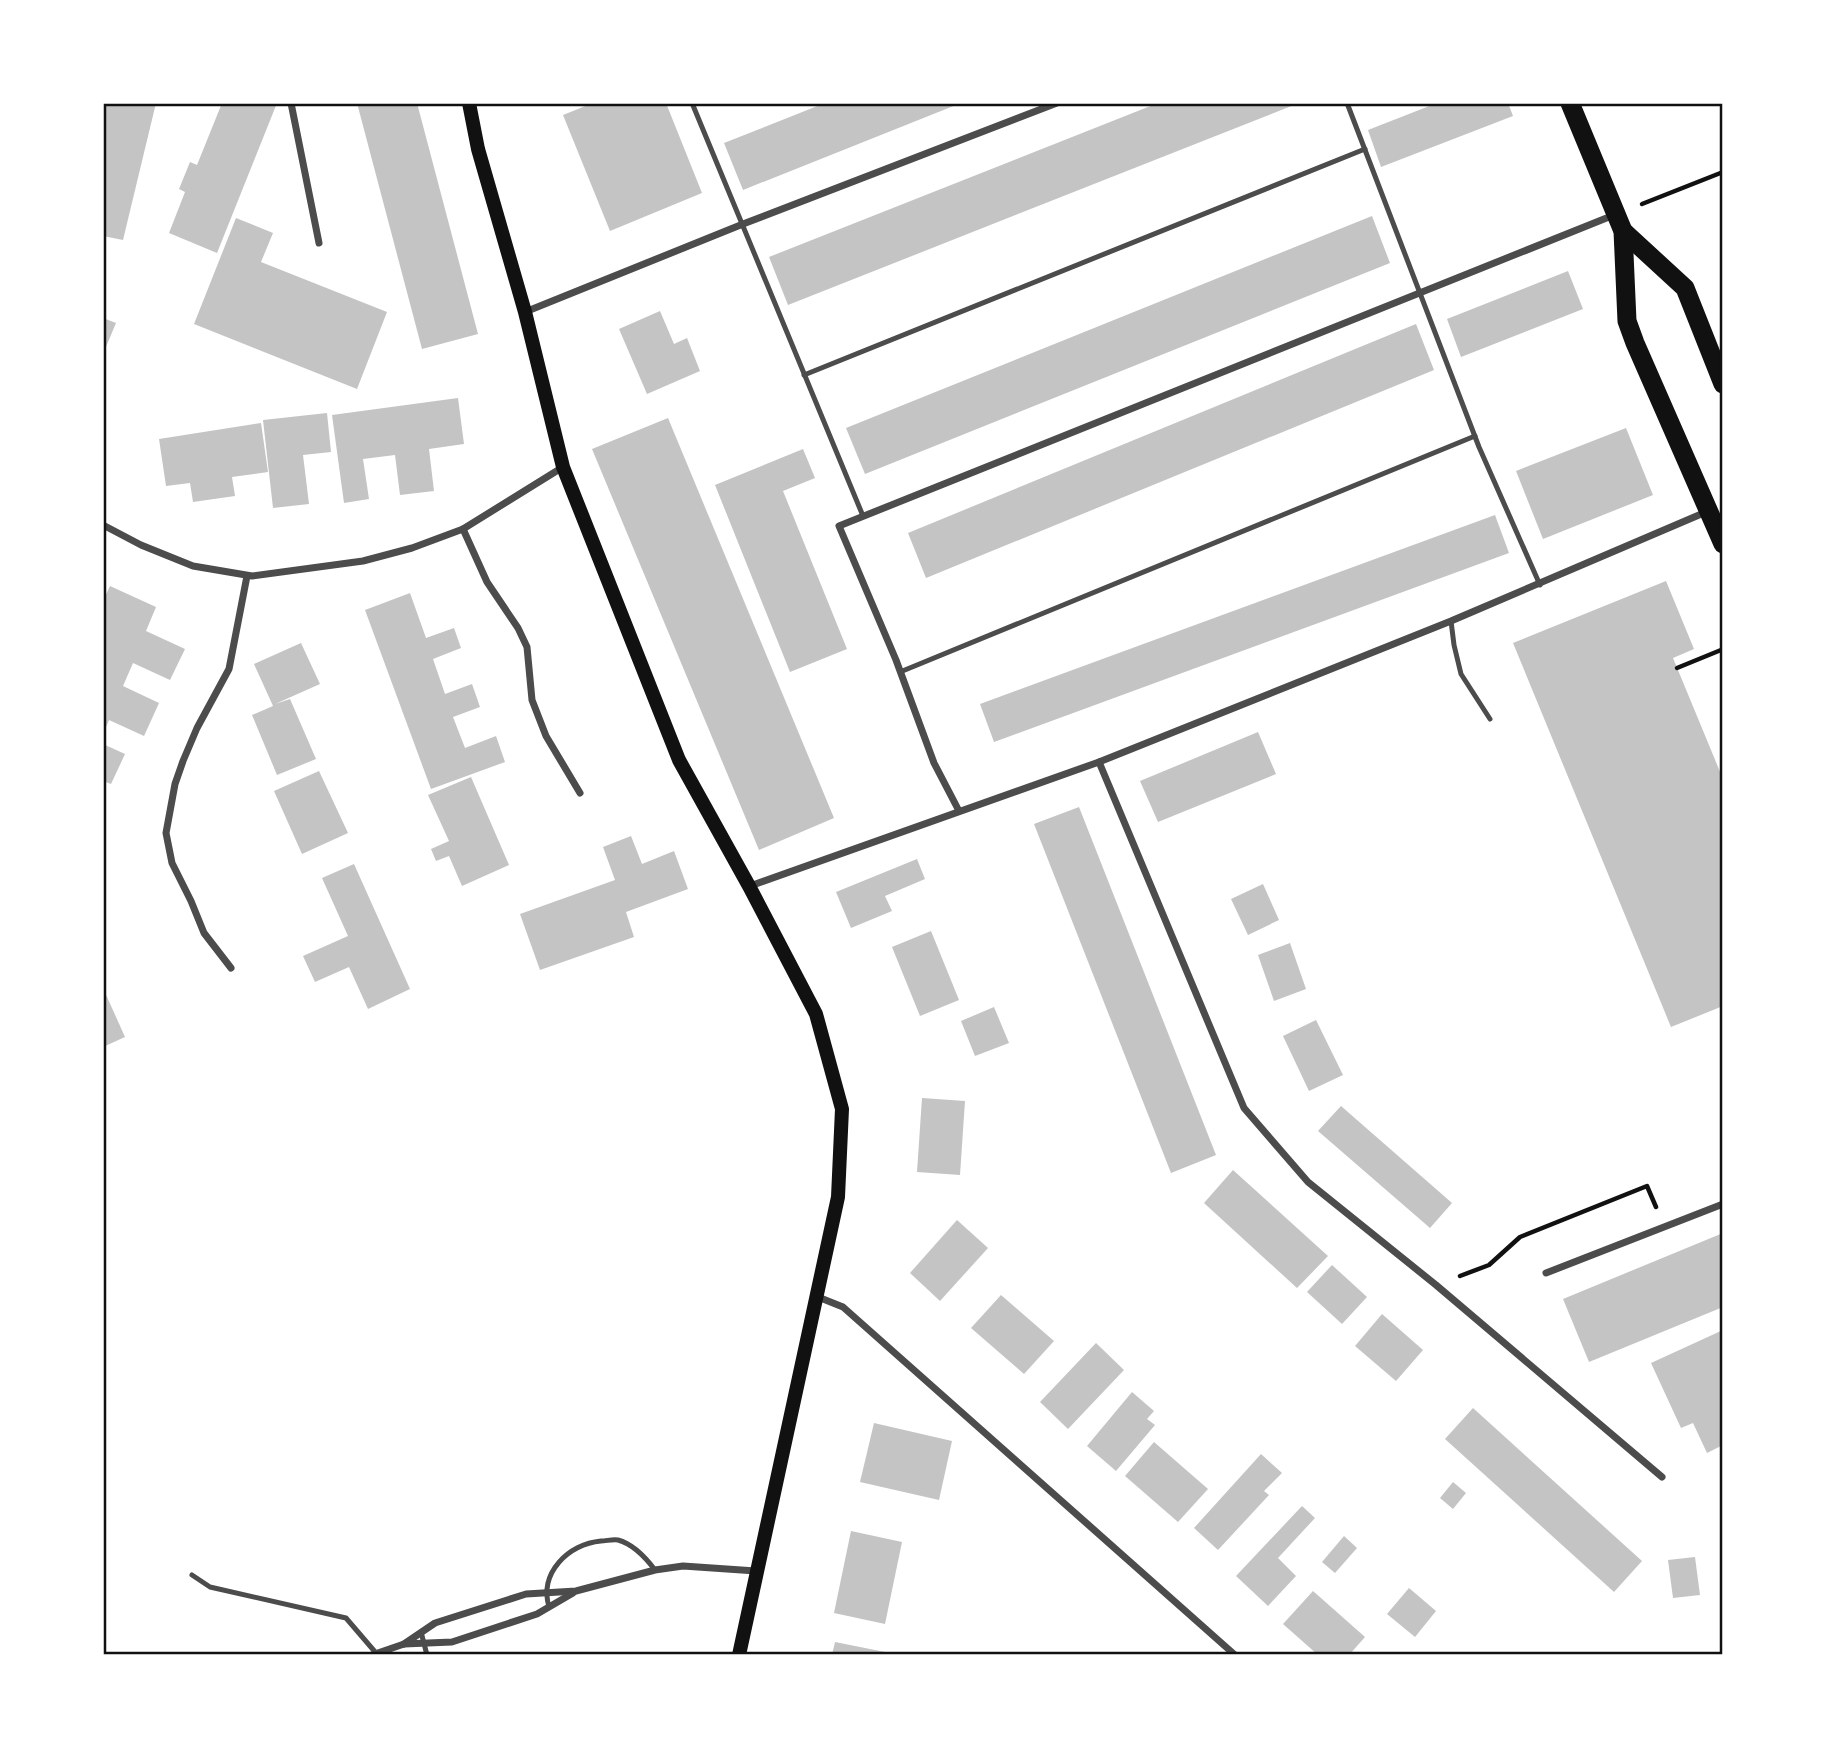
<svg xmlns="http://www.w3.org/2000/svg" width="1826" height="1758" viewBox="0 0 1826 1758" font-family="'Source Serif 4',serif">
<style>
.building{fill:#c4c4c4}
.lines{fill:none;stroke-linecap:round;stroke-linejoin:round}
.path{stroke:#111;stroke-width:4.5}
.service{stroke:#4c4c4c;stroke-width:5}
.minor{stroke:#4c4c4c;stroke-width:7}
.secondary{stroke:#111;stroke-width:14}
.trunk{stroke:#111;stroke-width:19}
.neatline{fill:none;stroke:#111;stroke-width:2.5}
</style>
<rect width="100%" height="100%" fill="#fff"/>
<g class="building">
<path d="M103 103H156L123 240 103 236Z"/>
<path d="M222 103H277L217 253 169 233 185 192 179 189 190 162 197 165Z"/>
<path d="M357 103H417L478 334 422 349Z"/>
<path d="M593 103H666L702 193 610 231 563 115Z"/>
<path d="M825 103H961L743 190 724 143Z"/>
<path d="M1158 103H1299L788 305 769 257Z"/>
<path d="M1437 103H1508L1513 116 1381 167 1368 130Z"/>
<path d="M1372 216 1390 263 865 474 846 428Z"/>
<path d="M236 218 273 233 261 262 387 312 357 389 194 324Z"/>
<path d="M1568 271 1583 309 1461 357 1447 319Z"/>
<path d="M660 311 674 344 687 338 700 371 647 394 619 329Z"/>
<path d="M103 318 116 323 103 354Z"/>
<path d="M1416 324 1434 370 926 578 908 533Z"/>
<path d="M458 398 464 444 429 449 434 491 400 495 395 455 363 459 369 499 344 503 332 415Z"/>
<path d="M327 413 331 452 303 455 309 504 273 508 263 420Z"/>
<path d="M668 418 834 818 759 850 592 449Z"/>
<path d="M261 423 268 472 232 477 235 496 193 502 190 483 166 486 159 439Z"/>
<path d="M1626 428 1653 495 1543 539 1516 471Z"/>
<path d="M803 449 815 478 783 491 847 649 790 672 715 485Z"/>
<path d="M1495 515 1509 553 994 742 980 704Z"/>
<path d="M1666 581 1694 649 1673 658 1723 779V1006L1671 1027 1513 643Z"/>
<path d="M110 586 156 607 146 631 185 649 170 680 133 663 123 686 159 703 144 736 109 720 103 734V601Z"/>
<path d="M410 593 426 638 454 628 461 648 433 659 445 694 472 684 480 707 453 717 465 748 496 736 505 762 431 789 365 610Z"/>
<path d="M301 643 320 684 275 704 290 699 316 759 277 775 252 715 273 706 254 664Z"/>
<path d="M1258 732 1276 774 1158 822 1140 781Z"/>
<path d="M103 744 125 754 111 784 103 781Z"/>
<path d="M319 771 348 833 302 854 274 791Z"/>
<path d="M471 777 509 865 462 886 449 856 436 861 431 849 449 841 428 795Z"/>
<path d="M1079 807 1216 1155 1171 1173 1034 824Z"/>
<path d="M631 836 642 864 674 851 688 889 626 912 634 937 540 970 520 914 615 880 603 847Z"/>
<path d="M917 859 925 879 885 896 892 911 851 928 836 892Z"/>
<path d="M354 864 410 989 368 1009 349 967 315 982 303 956 348 936 322 878Z"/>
<path d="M1263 884 1279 920 1248 935 1231 899Z"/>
<path d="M931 931 959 1000 920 1016 892 947Z"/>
<path d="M1290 943 1306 989 1274 1001 1258 955Z"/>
<path d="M103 988 125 1037 103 1047Z"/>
<path d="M994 1007 1009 1043 975 1056 961 1021Z"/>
<path d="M1316 1020 1343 1075 1309 1091 1283 1036Z"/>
<path d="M922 1098 965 1101 960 1175 917 1172Z"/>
<path d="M1341 1106 1452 1203 1430 1228 1318 1131Z"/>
<path d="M1233 1170 1328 1256 1297 1288 1204 1203Z"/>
<path d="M957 1220 988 1248 940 1301 910 1273Z"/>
<path d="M1723 1233V1307L1589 1362 1563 1299Z"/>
<path d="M1332 1265 1367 1297 1342 1324 1307 1292Z"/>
<path d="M1001 1295 1054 1341 1024 1374 971 1328Z"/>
<path d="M1382 1314 1423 1350 1396 1381 1355 1346Z"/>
<path d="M1723 1330V1445L1707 1453 1693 1423 1681 1428 1651 1363Z"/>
<path d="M1096 1343 1124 1370 1068 1429 1040 1402Z"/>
<path d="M1132 1392 1154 1411 1147 1419 1155 1425 1116 1471 1087 1446Z"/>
<path d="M1473 1408 1642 1561 1614 1592 1445 1439Z"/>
<path d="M874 1423 952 1441 939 1500 860 1482Z"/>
<path d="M1154 1442 1208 1489 1178 1522 1125 1476Z"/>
<path d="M1261 1454 1282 1473 1264 1491 1269 1495 1218 1550 1194 1528Z"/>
<path d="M1453 1482 1466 1493 1453 1509 1440 1498Z"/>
<path d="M1302 1506 1315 1518 1278 1558 1296 1576 1268 1606 1236 1576Z"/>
<path d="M851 1531 902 1542 885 1624 834 1613Z"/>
<path d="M1344 1536 1357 1548 1335 1573 1322 1562Z"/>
<path d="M1695 1557 1700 1595 1673 1598 1668 1560Z"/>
<path d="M1409 1588 1436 1611 1415 1637 1387 1614Z"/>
<path d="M1313 1591 1365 1637 1349 1655H1318L1283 1624Z"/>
<path d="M835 1642 885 1652V1655H832Z"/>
</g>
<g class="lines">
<g class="path">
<path d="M1642 204 1723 172"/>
<path d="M1677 668 1721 650"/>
<path d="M1460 1276 1489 1265 1520 1237 1647 1186 1656 1207"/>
</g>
<g class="service">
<path d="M692 103 863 516"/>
<path d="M1347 103 1479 447 1540 585"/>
<path d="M804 375 1365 149"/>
<path d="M1451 621 1454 645 1461 674 1490 719"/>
<path d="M900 672 1475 436"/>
<path d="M192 1575 210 1587 346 1618 376 1653"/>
<path d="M549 1607C539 1573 568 1544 601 1541 606 1541 613 1539 618 1540 633 1544 646 1558 655 1570"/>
<path d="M421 1632 427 1655"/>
</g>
<g class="minor">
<path d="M291 103 319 243"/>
<path d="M525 312 743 224 1057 103"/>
<path d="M103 525 141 545 193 566 252 576 363 561 412 548 463 529 563 467"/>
<path d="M463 529 487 582 518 628 527 647 532 700 546 736 580 793"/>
<path d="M1099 762 1244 1108 1308 1182 1436 1285 1662 1477"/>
<path d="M959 811 934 763 896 660 839 526 1614 215"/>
<path d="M750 886 1099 762 1451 621 1706 512"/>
<path d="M231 968 204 933 191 901 172 863 166 833 175 784 183 761 197 728 229 669 247 576"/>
<path d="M1546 1273 1723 1204"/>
<path d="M818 1297 843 1307 1235 1655"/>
<path d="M404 1644 435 1623 526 1594 576 1591 655 1570 683 1566 756 1571"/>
<path d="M372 1655 404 1644 452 1642 537 1614 573 1593"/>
</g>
<path class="secondary" d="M469 103 478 149 525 312 563 467 679 760 749 886 816 1014 842 1109 838 1197 739 1655"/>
<g class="trunk">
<path d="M1570 103 1623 231 1627 321 1635 343 1723 544"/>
<path d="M1623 231 1685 288 1723 384"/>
</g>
</g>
<rect width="1826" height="1758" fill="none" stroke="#ffffff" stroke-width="210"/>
<rect x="105" y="105" width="1616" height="1548" class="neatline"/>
</svg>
